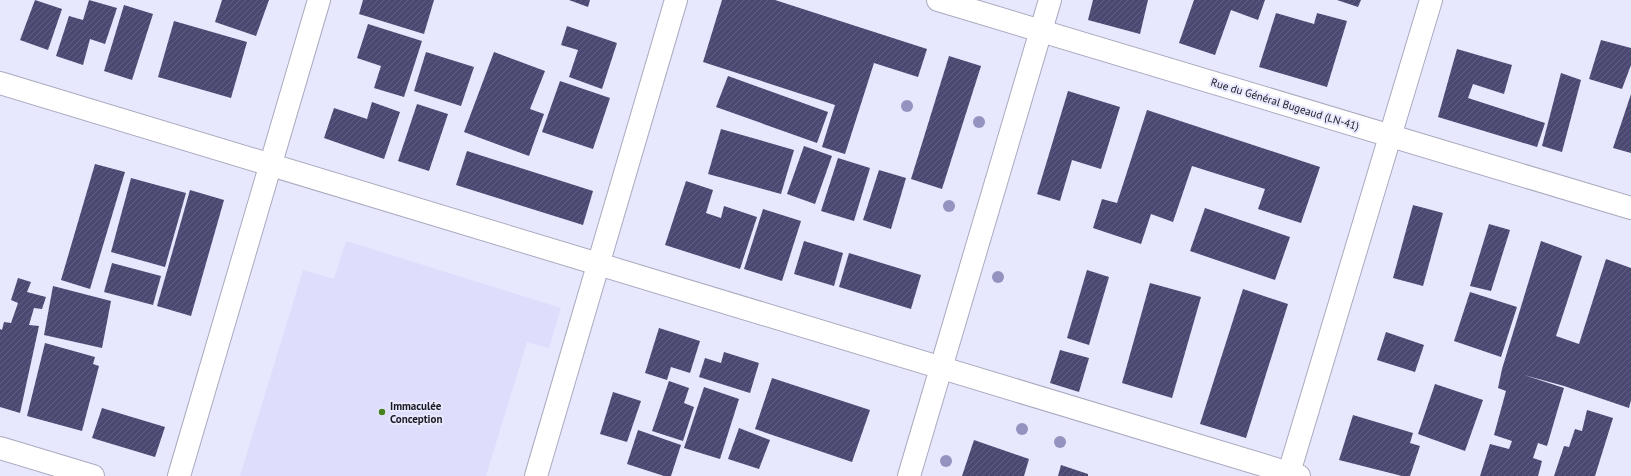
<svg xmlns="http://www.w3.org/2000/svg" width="1631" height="476" viewBox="0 0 1631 476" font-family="'PT Sans',sans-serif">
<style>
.built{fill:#deddfc}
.building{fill:url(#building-hatch)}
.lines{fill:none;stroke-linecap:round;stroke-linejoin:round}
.minor-casing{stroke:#aaaabf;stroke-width:24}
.minor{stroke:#fff;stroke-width:22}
.tree{fill:#9492be}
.poi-dot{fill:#468320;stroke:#e7e7fe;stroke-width:1.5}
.labels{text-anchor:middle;stroke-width:4;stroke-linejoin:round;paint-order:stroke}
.street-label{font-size:11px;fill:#1b1b23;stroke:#e7e7fe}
.poi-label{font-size:11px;font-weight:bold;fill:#1b1b23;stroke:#e7e7fe;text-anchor:start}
</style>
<defs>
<pattern id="building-hatch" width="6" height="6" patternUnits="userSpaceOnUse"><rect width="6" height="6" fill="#4b4872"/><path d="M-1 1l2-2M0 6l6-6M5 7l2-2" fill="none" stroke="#615f81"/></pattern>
</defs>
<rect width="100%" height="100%" fill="#e7e7fe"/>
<path class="built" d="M346 241 561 308 549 348 527 342 486 476H240L303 270 334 279Z"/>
<g class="building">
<path d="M35 0 62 9 48 50 20 40Z"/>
<path d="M89 0 117 8 105 44 90 39 83 65 56 56 69 16 83 20Z"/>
<path d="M222 0H269L256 36 215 22Z"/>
<path d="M363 0H434L424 34 359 14Z"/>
<path d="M569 0H590L588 7Z"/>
<path d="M722 0H775L927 49 918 77 874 63 845 154 822 147 835 105 703 62Z"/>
<path d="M1093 0H1148L1140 34 1088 20Z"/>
<path d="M1194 0H1265L1258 20 1231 10 1215 55 1179 43Z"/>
<path d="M1337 0H1361L1358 7Z"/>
<path d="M124 5 153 14 132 80 104 71Z"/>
<path d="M1276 13 1314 24 1317 13 1347 21 1327 87 1259 67Z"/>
<path d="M174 21 247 42 231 98 158 77Z"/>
<path d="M368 24 422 41 404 97 374 88 381 66 357 58Z"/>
<path d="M567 26 617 43 602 89 569 77 578 50 561 45Z"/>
<path d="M1601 40 1631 48V65L1622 89 1589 79Z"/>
<path d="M1457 49 1512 65 1504 94 1473 84 1468 98 1545 123 1537 147 1438 117Z"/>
<path d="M426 52 474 67 461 106 414 91Z"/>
<path d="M494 52 545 71 530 109 544 114 529 156 464 132Z"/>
<path d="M949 56 981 66 942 189 911 179Z"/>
<path d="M1561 73 1581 80 1562 152 1542 146Z"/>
<path d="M728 76 828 112 817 143 716 107Z"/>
<path d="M560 81 610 98 593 149 542 132Z"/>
<path d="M1068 91 1120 107 1101 169 1072 160 1060 201 1037 194Z"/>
<path d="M1631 94V153L1613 148Z"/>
<path d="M372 102 400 112 384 159 324 138 334 108 367 119Z"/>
<path d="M417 104 448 114 429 171 398 161Z"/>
<path d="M1147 110 1320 167 1301 223 1258 209 1265 189 1192 166 1173 222 1151 214 1141 244 1093 228 1102 199 1117 203Z"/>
<path d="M721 129 794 150 781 194 708 174Z"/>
<path d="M804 146 832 156 815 204 787 194Z"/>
<path d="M467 151 593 191 583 225 456 185Z"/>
<path d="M838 158 870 168 854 221 821 211Z"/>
<path d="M95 164 125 172 90 289 61 280Z"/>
<path d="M879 170 906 178 891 229 863 220Z"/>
<path d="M131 178 186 193 165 267 111 252Z"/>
<path d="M686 181 713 190 706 213 721 218 724 206 757 217 740 269 665 245Z"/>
<path d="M190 190 224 200 191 316 157 306Z"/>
<path d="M1413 205 1443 213 1423 286 1393 278Z"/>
<path d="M1205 208 1290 237 1275 280 1190 251Z"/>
<path d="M763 209 801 221 782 281 744 269Z"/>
<path d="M1489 224 1510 230 1491 291 1470 286Z"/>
<path d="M804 241 843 253 834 286 794 274Z"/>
<path d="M1541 241 1582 256 1556 336 1579 344 1606 259 1631 268V400L1629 408 1564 386 1524 375 1564 388 1547 446 1538 443 1533 458 1542 461 1538 476H1480L1490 444 1509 449 1512 441 1494 435 1506 391 1498 388 1502 369Z"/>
<path d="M849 253 921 275 911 309 839 287Z"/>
<path d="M112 263 161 276 153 305 104 292Z"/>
<path d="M1087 270 1109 277 1089 345 1067 338Z"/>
<path d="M18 278 31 282 27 292 46 297 42 309 34 308 29 325 39 326 20 413 0 407V329L2 330 4 322 11 323 18 303 11 300Z"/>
<path d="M1150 283 1201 297 1172 398 1122 383Z"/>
<path d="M53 286 111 301 102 348 44 335Z"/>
<path d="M1243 289 1288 304 1246 438 1200 424Z"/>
<path d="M1470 292 1517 307 1501 357 1454 341Z"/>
<path d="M659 328 700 341 690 373 671 367 667 380 645 373Z"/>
<path d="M1386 332 1424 345 1415 372 1377 360Z"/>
<path d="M45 343 95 357 93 364 99 366 82 431 27 416Z"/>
<path d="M1060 350 1089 358 1079 392 1050 383Z"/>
<path d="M724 352 759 363 750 393 699 377 705 358 721 363Z"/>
<path d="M772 378 870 410 852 462 755 429Z"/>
<path d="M669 381 689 388 684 403 694 407 683 441 652 431Z"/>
<path d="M1435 384 1483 400 1465 451 1418 434Z"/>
<path d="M704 387 739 399 720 459 684 448Z"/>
<path d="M613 392 641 401 627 442 600 434Z"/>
<path d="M102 408 165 427 155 457 92 438Z"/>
<path d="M1587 410 1613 418 1595 476H1554L1564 446 1569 447 1575 429 1582 431Z"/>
<path d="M1353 415 1413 433 1410 443 1420 446 1410 476H1402L1339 460Z"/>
<path d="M739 428 770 440 759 469 728 459Z"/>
<path d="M638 430 681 445 671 476H664L627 464Z"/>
<path d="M974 440 1029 459 1024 476H962Z"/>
<path d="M1061 465 1088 474V476H1058Z"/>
</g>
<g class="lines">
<g class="minor-casing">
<g id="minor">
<path d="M938 0 1631 208"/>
<path d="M0 83 1299 476"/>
<path d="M0 448 93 476"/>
<path d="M179 476 319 0"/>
<path d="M536 476 676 0"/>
<path d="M909 476 1050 0"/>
<path d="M1288 476 1431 0"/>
</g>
</g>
<use href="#minor" class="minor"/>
</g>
<g class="tree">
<circle cx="907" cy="106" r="6"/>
<circle cx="979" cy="122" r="6"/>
<circle cx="949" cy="206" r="6"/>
<circle cx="998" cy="277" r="6"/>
<circle cx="1022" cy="429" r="6"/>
<circle cx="1060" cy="442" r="6"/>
<circle cx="946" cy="461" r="6"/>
</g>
<circle class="poi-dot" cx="382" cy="412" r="4"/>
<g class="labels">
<g class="street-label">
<text transform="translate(1285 104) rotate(17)" y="4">Rue du Général Bugeaud (LN-41)</text>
</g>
<g class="poi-label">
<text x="390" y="410">Immaculée<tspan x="390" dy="13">Conception</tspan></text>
</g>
</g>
</svg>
